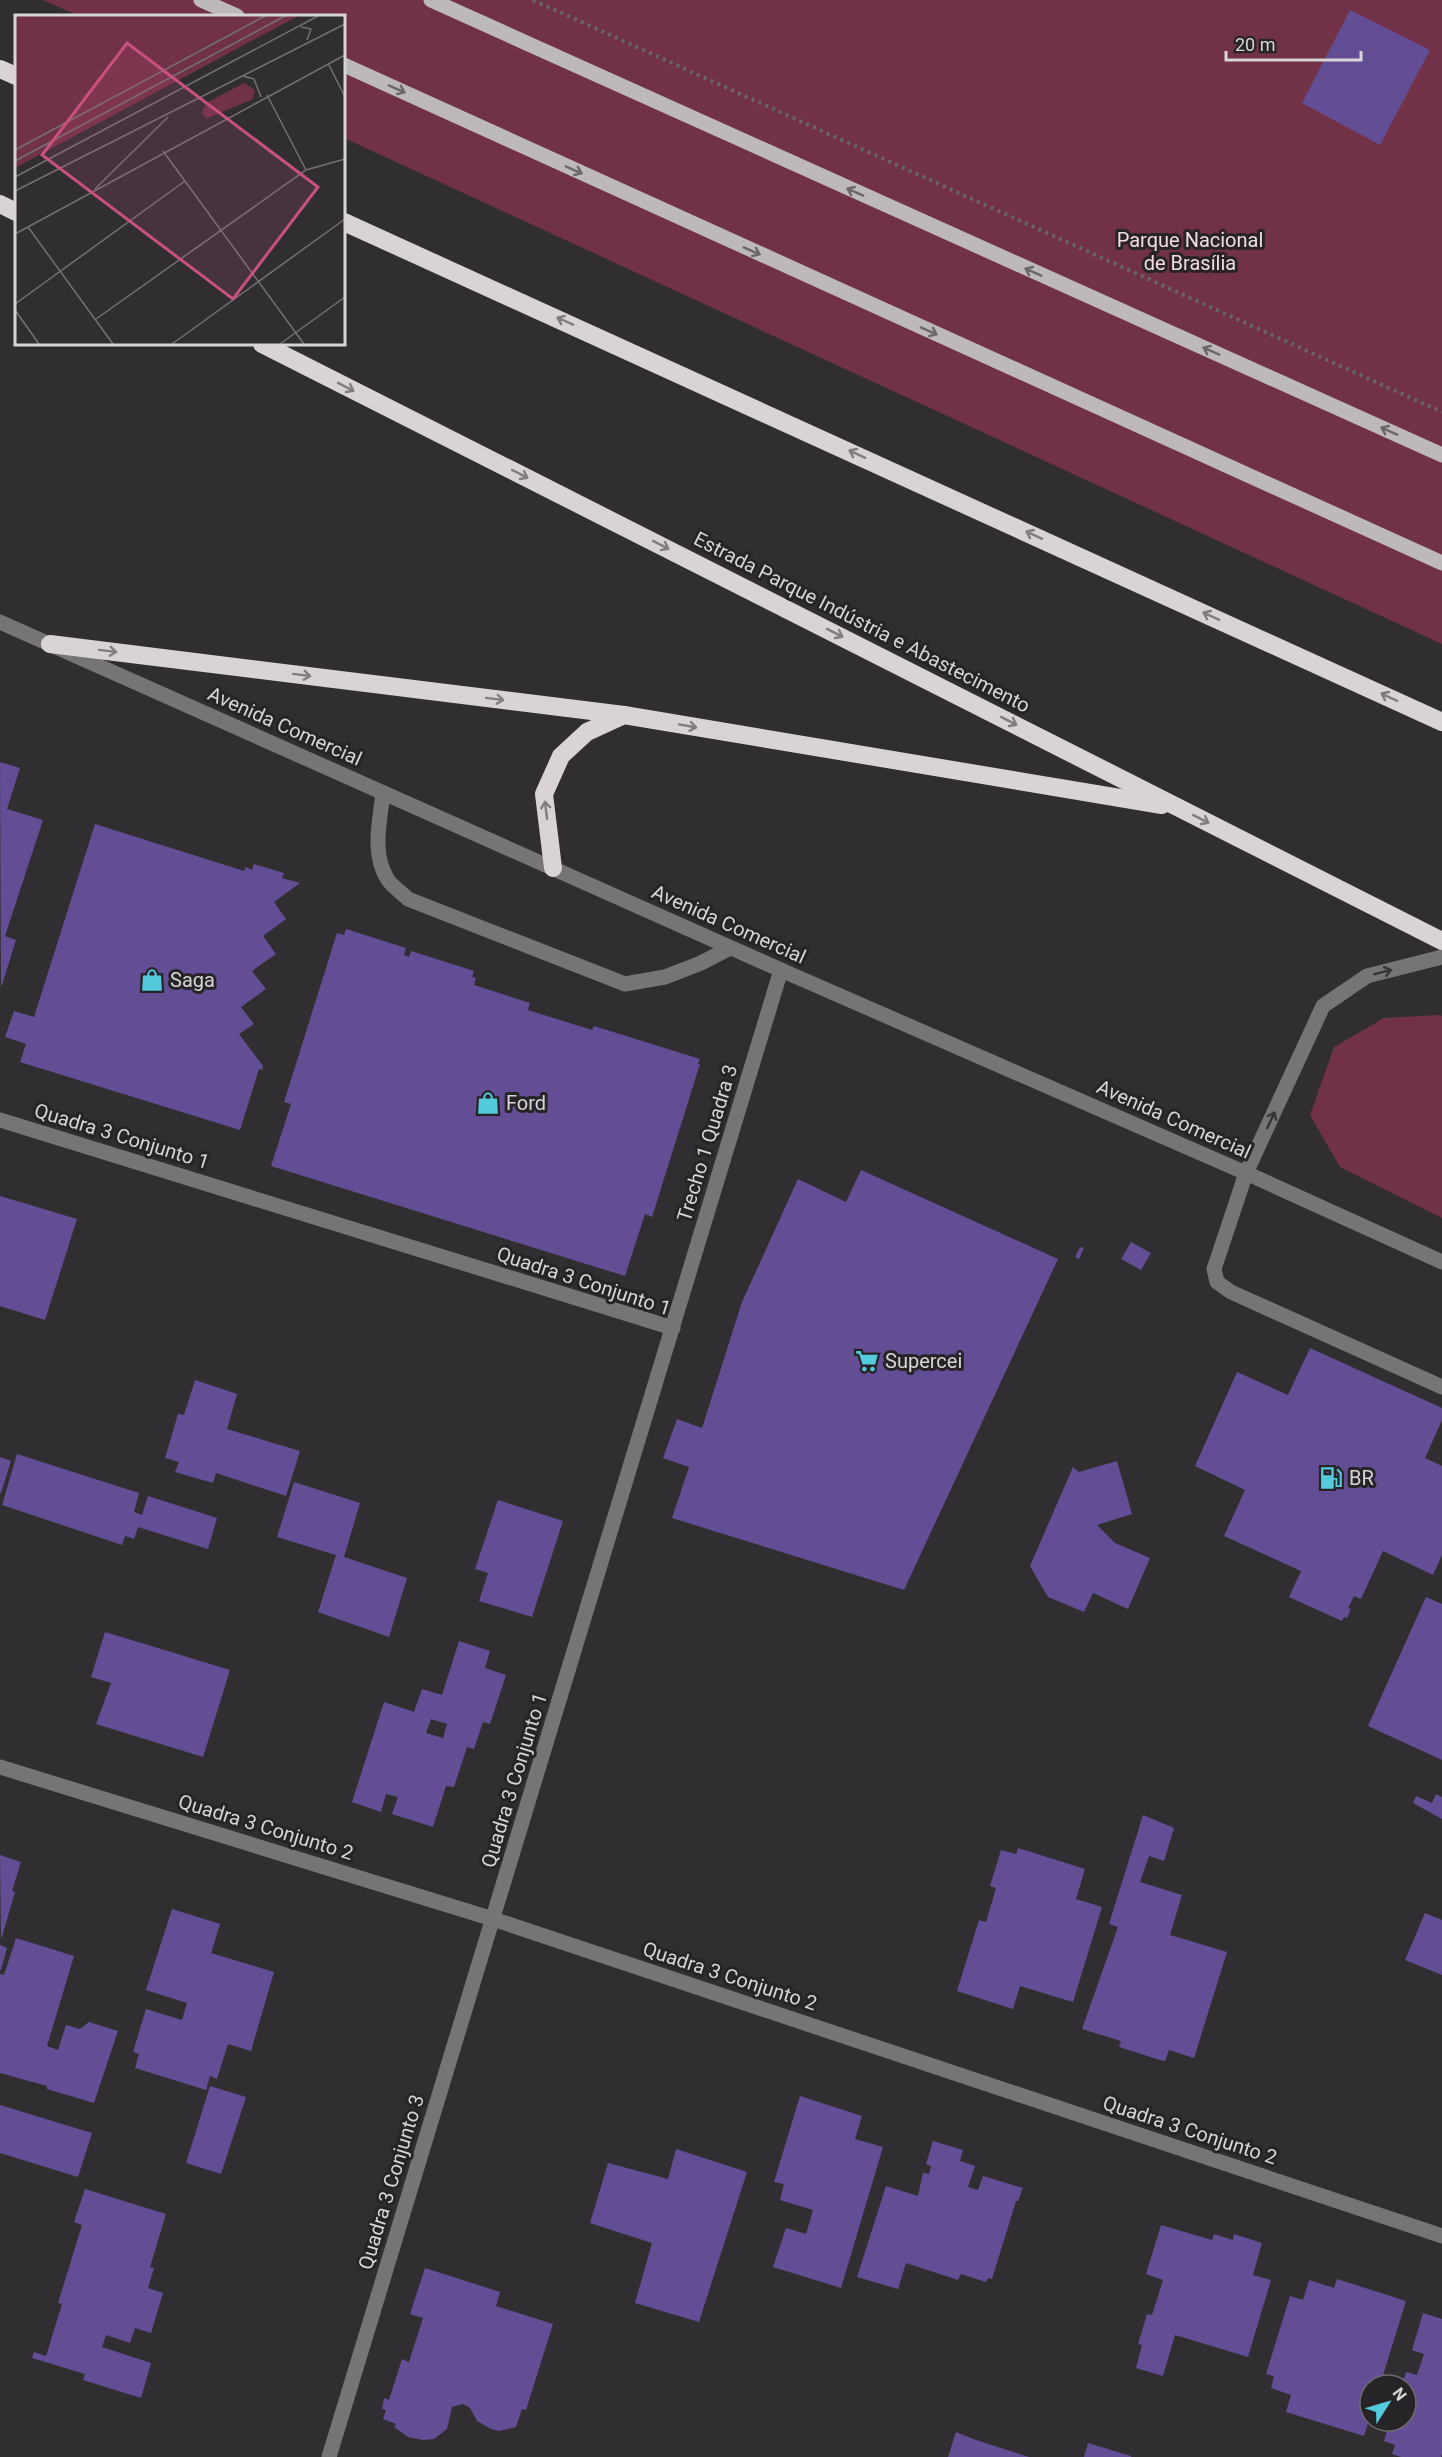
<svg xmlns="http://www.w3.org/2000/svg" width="1442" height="2457" viewBox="0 0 1442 2457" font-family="Roboto,sans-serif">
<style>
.green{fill:#713147}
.building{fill:#634e95;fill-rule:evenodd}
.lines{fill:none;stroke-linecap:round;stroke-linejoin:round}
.path{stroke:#686569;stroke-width:4;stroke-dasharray:3 4.5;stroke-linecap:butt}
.minor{stroke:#767476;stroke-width:15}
.major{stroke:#bdb8bc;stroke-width:15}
.highway{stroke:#d9d3d7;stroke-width:18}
.oneway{stroke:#6a676b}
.oneway2{stroke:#807c80}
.oneway3{stroke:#373438}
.labels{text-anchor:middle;stroke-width:6;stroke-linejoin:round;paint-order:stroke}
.park-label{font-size:20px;fill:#f3dbe1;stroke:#272428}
.street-label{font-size:20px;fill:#d7d5d8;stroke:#272428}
.poi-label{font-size:20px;fill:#d7d5d8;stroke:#272428;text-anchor:start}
.inset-road{fill:none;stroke:#737174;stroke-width:1.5}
.view{fill:#c85180;fill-opacity:0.15;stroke:#c85180;stroke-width:3}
.inset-edge{fill:none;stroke:#d7d5d8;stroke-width:3}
</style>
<rect width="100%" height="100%" fill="#312e32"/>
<g class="green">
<path d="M43 0H1442V644L344 138V16H79Z"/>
<path d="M1440 1015 1442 1016V1218L1340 1167 1310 1115 1334 1047 1384 1018Z"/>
</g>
<g class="building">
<path d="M1350 10 1430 50 1380 145 1302 103Z"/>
<path d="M0 762 20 768 7 809 43 820 5 936 16 940 1 988Z"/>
<path d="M95 824 244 871 246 867 252 870 254 864 284 873 282 878 300 883 274 902 286 919 263 936 276 954 252 971 266 989 241 1007 254 1024 239 1034 263 1066 262 1070 259 1069 240 1130 20 1062 26 1044 5 1037 14 1011 34 1017Z"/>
<path d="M346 929 406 948 404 955 409 957 411 951 474 971 472 977 476 978 474 985 530 1003 528 1010 531 1011 592 1030 594 1026 700 1059 698 1064H700L652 1217 645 1214 625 1276 271 1166 291 1104 284 1102 337 933 344 935Z"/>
<path d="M861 1170 1058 1259 904 1590 672 1518 689 1467 663 1458 677 1419 702 1428 742 1302 798 1179 846 1202Z"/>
<path d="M0 1196 77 1219 45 1320 0 1306Z"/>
<path d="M1131 1242 1151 1253 1141 1270 1121 1259Z"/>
<path d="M1080 1247 1084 1248 1079 1259 1075 1257Z"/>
<path d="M1310 1348 1442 1408V1420L1425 1458 1442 1466V1555L1433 1575 1383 1551 1361 1599 1354 1596 1348 1608 1351 1609 1347 1618 1344 1617 1342 1621 1289 1597 1301 1571 1224 1536 1245 1490 1195 1466 1237 1372 1288 1395Z"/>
<path d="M195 1380 237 1394 227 1429 300 1451 286 1496 216 1473 213 1483 175 1472 179 1462 165 1458 178 1414 184 1415Z"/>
<path d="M17 1454 139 1493 134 1512 142 1515 148 1496 217 1518 208 1549 138 1527 134 1539 125 1536 122 1545 2 1505Z"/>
<path d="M0 1457 11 1461 1 1493H0Z"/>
<path d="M1117 1461 1132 1514 1097 1525 1115 1543 1150 1558 1128 1609 1093 1593 1084 1612 1048 1597 1030 1566 1073 1467 1079 1472Z"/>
<path d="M294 1482 360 1503 344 1557 407 1578 389 1637 318 1612 336 1555 277 1537Z"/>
<path d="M498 1500 563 1521 532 1617 479 1601 488 1573 475 1569Z"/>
<path d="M1426 1597 1442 1604V1760L1368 1726Z"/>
<path d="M105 1632 230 1670 203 1757 96 1724 111 1683 91 1677Z"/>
<path d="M459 1641 490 1651 485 1668 506 1675 490 1724 483 1722 474 1749 467 1747 454 1787 446 1786 433 1827 392 1814 398 1797 386 1794 381 1812 352 1802 384 1702 414 1712 422 1689 442 1695ZM431 1719 447 1724 443 1738 426 1733Z"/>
<path d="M1436 1794 1442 1797V1819L1413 1803 1416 1796 1432 1803Z"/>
<path d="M1143 1815 1174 1828 1164 1861 1149 1856 1140 1882 1182 1895 1170 1935 1227 1952 1194 2058 1169 2050 1165 2061 1160 2060 1119 2047 1121 2041 1082 2029 1118 1927 1109 1924Z"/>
<path d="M1018 1848 1085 1869 1076 1899 1102 1907 1073 2002 1020 1986 1013 2009 957 1991 979 1920 986 1922 996 1888 990 1886 1001 1850 1016 1854Z"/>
<path d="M0 1855 21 1862 12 1891 15 1892 1 1940Z"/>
<path d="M172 1909 220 1924 211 1953 274 1972 251 2051 228 2044 217 2079 210 2076 206 2090 135 2068 139 2054 133 2052 146 2009 182 2020 187 2003 146 1990Z"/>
<path d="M1425 1913 1442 1920V1975L1405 1960Z"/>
<path d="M16 1938 74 1956 47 2046 58 2050 66 2025 80 2029 89 2022 118 2031 94 2103 47 2089V2086L0 2073V1974L4 1975Z"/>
<path d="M0 1945 7 1948 1 1970H0Z"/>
<path d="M210 2086 246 2097 221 2174 186 2163Z"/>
<path d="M800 2096 862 2116 855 2139 883 2147 841 2288 773 2267 786 2228 806 2234 813 2210 780 2200 784 2184 774 2182Z"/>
<path d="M0 2105 92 2133 78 2177 0 2153Z"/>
<path d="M933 2141 963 2150 960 2161 975 2166 968 2187 978 2190 983 2176 1023 2188 1018 2201H1016L992 2279 988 2278 986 2282 961 2274 958 2280 906 2263 898 2289 857 2277 886 2186 918 2196 923 2173 929 2174 931 2166 926 2164Z"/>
<path d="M676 2149 747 2172 699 2322 635 2303 652 2243 590 2223 608 2163 668 2179Z"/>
<path d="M85 2189 166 2214 150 2267 154 2268 148 2288 163 2293 151 2333 135 2328 130 2343 106 2335 102 2347 151 2363 141 2398 83 2380 85 2374 32 2358 34 2352 46 2356 62 2304 58 2303 82 2225 74 2222Z"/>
<path d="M1161 2225 1212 2240 1214 2234 1233 2240 1234 2234 1262 2243 1253 2275 1271 2280 1248 2357 1175 2335 1163 2376 1136 2368 1142 2345 1138 2344 1147 2314 1152 2315 1163 2280 1146 2274Z"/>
<path d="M425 2268 500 2292 496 2306 553 2324 526 2410 522 2409 516 2427 499 2431 491 2429 477 2421 470 2408 463 2404 452 2407 447 2429 434 2439 423 2440 408 2437 394 2427 396 2424 383 2419 386 2410 382 2409 384 2398 389 2400 402 2359 409 2362 423 2318 410 2314Z"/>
<path d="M1337 2279 1406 2301 1380 2385H1370V2417L1364 2436 1286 2412 1291 2395 1271 2388 1274 2376 1266 2374 1290 2296 1303 2300 1309 2280 1334 2288Z"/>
<path d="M1423 2313 1442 2319V2453L1441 2457H1401L1392 2454 1395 2445 1384 2441 1390 2421H1406V2385H1402L1406 2372 1417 2375 1424 2354 1412 2350Z"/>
<path d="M956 2432 976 2440 1029 2457H948Z"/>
<path d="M1088 2443 1131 2456V2457H1084Z"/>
</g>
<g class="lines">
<path class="path" d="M533 0 1442 412"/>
<g class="minor">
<path d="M0 622 781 970 1246 1173 1442 1262"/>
<path d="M383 793C380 821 371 854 388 880 393 887 402 893 408 899L625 984 665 977 701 963 730 948"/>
<path d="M1442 957 1367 976 1323 1006 1246 1173 1214 1269 1217 1282 1231 1292 1442 1387"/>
<path d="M0 1120 673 1328"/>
<path d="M0 1767 493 1919 1442 2236"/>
<path d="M329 2457 781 970"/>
</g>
<g class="major">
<path d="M201 0 237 16"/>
<path d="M431 0 1442 455"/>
<path d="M344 65 1442 563"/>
</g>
<g class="highway">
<path d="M0 69 16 76"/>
<path d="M0 204 16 212"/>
<path d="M344 222 1442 722"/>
<path d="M262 344 1442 941"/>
<path d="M50 644 624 715 1162 805"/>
<path d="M553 868 544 794 561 756 587 732 624 715"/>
</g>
</g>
<defs><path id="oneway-shaft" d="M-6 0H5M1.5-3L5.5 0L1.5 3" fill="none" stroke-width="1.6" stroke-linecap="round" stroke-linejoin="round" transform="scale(1.5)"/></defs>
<g class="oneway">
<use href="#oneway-shaft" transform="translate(397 89) rotate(24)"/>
<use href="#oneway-shaft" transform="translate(574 170) rotate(24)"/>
<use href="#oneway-shaft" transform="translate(855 192) rotate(-156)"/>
<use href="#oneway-shaft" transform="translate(752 251) rotate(24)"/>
<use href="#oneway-shaft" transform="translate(1033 272) rotate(-156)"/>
<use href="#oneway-shaft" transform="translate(929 331) rotate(24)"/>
<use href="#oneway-shaft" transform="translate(1211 351) rotate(-156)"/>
<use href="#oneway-shaft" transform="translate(1389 431) rotate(-156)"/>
</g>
<g class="oneway2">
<use href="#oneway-shaft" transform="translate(565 321) rotate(-156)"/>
<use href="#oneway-shaft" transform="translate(346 387) rotate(27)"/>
<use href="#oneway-shaft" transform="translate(857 454) rotate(-155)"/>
<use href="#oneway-shaft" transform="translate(520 474) rotate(27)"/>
<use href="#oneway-shaft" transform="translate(1034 535) rotate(-155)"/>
<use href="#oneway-shaft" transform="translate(661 545) rotate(27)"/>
<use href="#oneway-shaft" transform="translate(1211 616) rotate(-155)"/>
<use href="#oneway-shaft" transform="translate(835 633) rotate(27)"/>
<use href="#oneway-shaft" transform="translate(108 651) rotate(7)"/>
<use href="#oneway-shaft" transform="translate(302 675) rotate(7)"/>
<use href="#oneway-shaft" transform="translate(1389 697) rotate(-155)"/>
<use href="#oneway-shaft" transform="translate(495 699) rotate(7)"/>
<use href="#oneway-shaft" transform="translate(1009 721) rotate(27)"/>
<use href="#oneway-shaft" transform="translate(688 726) rotate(10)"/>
<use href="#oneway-shaft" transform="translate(546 810) rotate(-97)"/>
<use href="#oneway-shaft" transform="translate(1201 819) rotate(27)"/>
</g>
<g class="oneway3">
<use href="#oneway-shaft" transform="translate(1383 972) rotate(-14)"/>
<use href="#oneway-shaft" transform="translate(1271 1120) rotate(-65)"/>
</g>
<defs>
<g id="shop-bare" transform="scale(1.8)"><path d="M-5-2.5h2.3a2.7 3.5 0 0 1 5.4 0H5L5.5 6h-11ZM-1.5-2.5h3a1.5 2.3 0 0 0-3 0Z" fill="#54cadd" stroke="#272428" stroke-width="2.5" paint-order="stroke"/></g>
<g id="supermarket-bare" transform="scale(1.8)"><path d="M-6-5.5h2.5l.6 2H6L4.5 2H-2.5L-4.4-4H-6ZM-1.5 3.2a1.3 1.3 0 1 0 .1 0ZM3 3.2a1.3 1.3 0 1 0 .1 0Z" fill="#54cadd" stroke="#272428" stroke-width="2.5" paint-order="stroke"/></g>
<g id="fuel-bare" transform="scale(1.8)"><path d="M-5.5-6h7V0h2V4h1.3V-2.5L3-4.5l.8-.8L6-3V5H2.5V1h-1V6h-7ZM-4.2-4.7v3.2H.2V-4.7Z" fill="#54cadd" stroke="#272428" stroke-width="2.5" paint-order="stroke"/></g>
</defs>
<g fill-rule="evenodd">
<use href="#shop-bare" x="152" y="980"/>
<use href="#shop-bare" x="488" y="1103"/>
<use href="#supermarket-bare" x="867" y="1361"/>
<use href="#fuel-bare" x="1331" y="1478"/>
</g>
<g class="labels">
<g class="park-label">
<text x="1190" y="247">Parque Nacional<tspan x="1190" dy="23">de Brasília</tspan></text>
</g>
<g class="street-label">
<text transform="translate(862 622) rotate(27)" y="7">Estrada Parque Indústria e Abastecimento</text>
<text transform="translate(285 726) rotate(24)" y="7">Avenida Comercial</text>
<text transform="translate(729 924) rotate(24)" y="7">Avenida Comercial</text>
<text transform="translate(1174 1119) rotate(24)" y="7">Avenida Comercial</text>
<text transform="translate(122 1136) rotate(17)" y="7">Quadra 3 Conjunto 1</text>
<text transform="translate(707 1143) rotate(-73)" y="7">Trecho 1 Quadra 3</text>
<text transform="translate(584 1281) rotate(18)" y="7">Quadra 3 Conjunto 1</text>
<text transform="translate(514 1780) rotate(-73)" y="7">Quadra 3 Conjunto 1</text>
<text transform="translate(266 1827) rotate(17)" y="7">Quadra 3 Conjunto 2</text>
<text transform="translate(730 1976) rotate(18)" y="7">Quadra 3 Conjunto 2</text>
<text transform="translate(1190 2130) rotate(18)" y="7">Quadra 3 Conjunto 2</text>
<text transform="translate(391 2182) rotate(-73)" y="7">Quadra 3 Conjunto 3</text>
</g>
<g class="poi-label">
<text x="170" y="987">Saga</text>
<text x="506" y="1110">Ford</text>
<text x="885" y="1368">Supercei</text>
<text x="1349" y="1485">BR</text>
</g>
</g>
<g transform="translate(15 15)">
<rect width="330" height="330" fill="#312e32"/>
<path d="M0 1H283L0 153ZM229 68 240 75 238 84 191 104 187 98 191 88Z" fill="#713147"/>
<path class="inset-road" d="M286 12 296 14 292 25M314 50 330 82M228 61 239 64 246 82M252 80 291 155M0 135 250 1M148 136 289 329M0 146 270 1M0 162 303 1M80 174 153 102M0 176 330 9M13 212 98 329M0 219 330 40M0 289 170 166M0 295 24 329M81 304 291 155 330 144M157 329 330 204M265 329 330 282"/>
<path class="view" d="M112 28 303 172 218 284 27 140Z"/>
<rect width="330" height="330" class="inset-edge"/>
</g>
<g transform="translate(1388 2403) rotate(53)"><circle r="28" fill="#272428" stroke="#6d6b6e" stroke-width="1.5"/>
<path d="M0-4.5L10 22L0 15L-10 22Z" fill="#54cadd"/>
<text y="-9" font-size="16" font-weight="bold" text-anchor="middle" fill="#d7d5d8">N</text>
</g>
<path d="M1226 51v9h135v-9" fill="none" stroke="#d7d5d8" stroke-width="3"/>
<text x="1235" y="51" font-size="18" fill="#d7d5d8" stroke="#272428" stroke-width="4.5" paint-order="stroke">20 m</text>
</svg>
